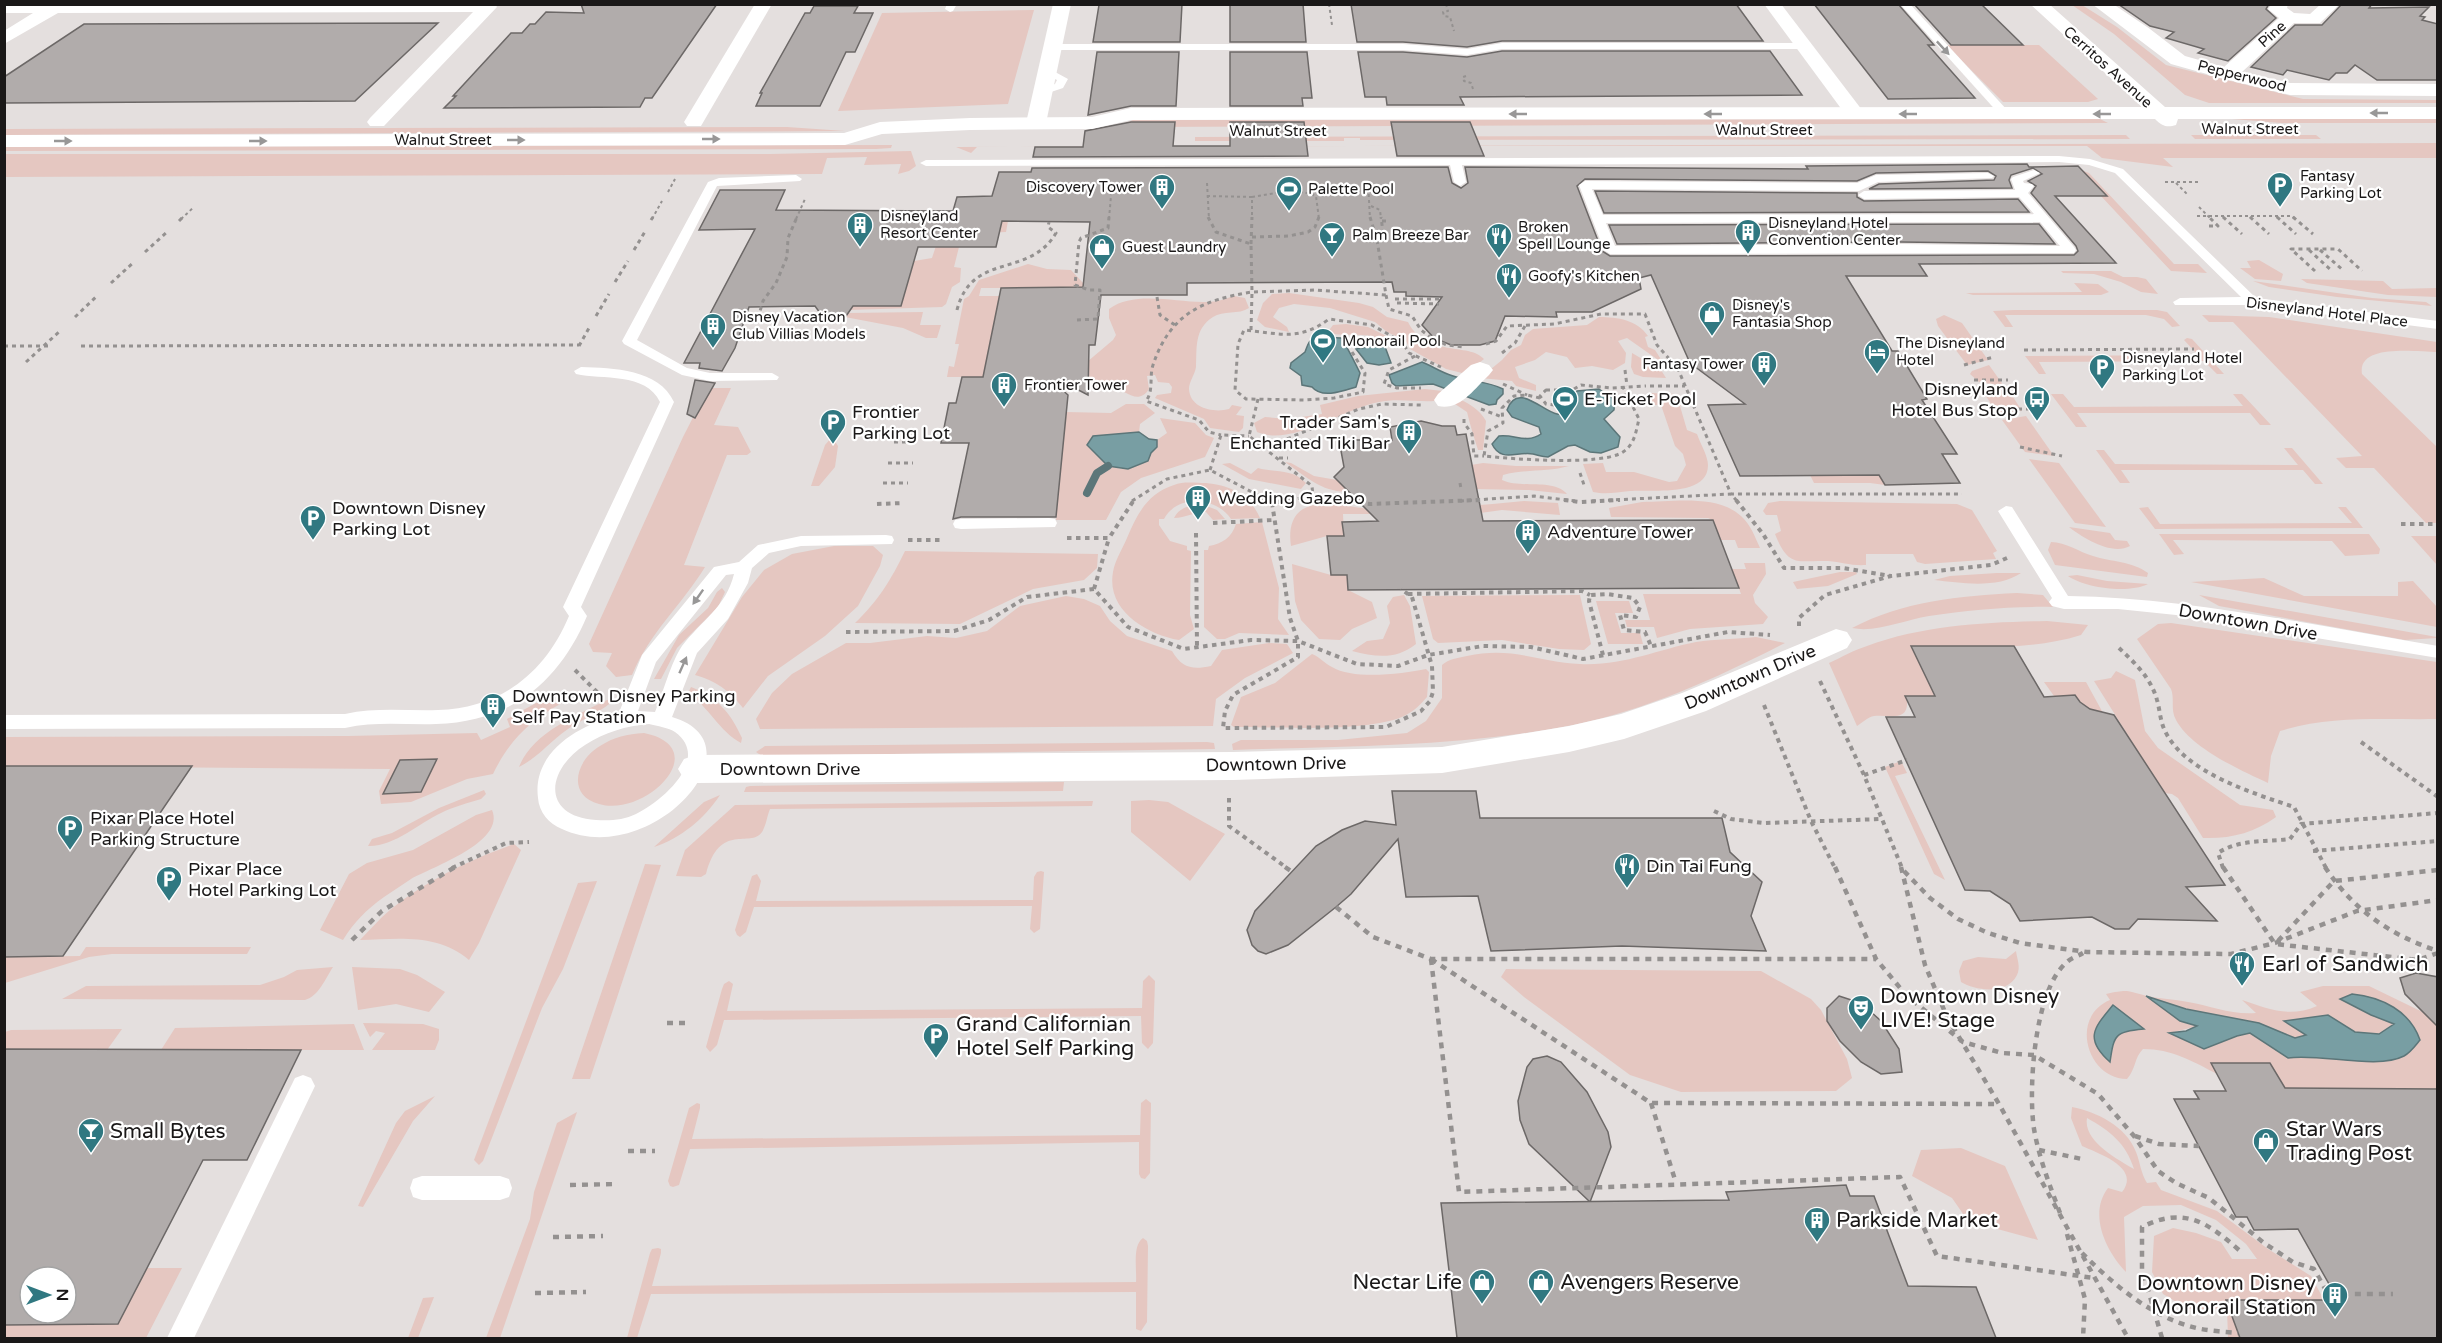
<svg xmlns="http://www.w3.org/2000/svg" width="2442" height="1343" viewBox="0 0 2442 1343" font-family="'Varela Round',sans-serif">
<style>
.green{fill:#e5c7c1;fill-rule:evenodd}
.water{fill:#789ea3;stroke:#5c7679;stroke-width:1.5}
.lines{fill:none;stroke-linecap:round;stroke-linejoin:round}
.stream{stroke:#5c7679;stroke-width:8}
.building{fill:#b1acab;stroke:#6c6867;stroke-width:1.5;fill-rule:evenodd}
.path-far3{stroke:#949190;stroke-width:2;stroke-dasharray:3 3;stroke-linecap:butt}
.path-far2{stroke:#949190;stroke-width:3;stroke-dasharray:4 4;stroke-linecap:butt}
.path-far1{stroke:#949190;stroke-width:4;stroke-dasharray:4.5 4.5;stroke-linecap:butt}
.path{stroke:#949190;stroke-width:4.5;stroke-dasharray:6 6;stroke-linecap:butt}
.lane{fill:#fff;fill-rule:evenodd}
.street{fill:#fff;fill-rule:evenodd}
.secondary{fill:#fff;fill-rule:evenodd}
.oneway{fill:#989797}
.labels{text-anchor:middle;stroke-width:4.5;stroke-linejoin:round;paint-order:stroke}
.far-street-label{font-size:15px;fill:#1a1818;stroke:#fff}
.far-poi-label{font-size:15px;fill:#1a1818;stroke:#fff;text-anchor:start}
.poi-label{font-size:18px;fill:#1a1818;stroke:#fff;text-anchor:start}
.street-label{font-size:18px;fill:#1a1818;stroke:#fff}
.near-poi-label{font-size:21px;fill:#1a1818;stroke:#fff;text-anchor:start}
</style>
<rect width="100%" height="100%" fill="#e4dfde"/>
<g class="green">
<path d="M2072 5H2082L2117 27 2166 65 2303 99 2437 100V103H2209L2185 95 2114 34Z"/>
<path d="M1034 10 1008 104 838 111 882 13Z"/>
<path d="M1946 45H2039L2098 99 2088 102H2003Z"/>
<path d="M2437 118 2438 123H2281L2232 119Z"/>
<path d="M2100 119 2108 123 1132 127 1126 123 1133 120Z"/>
<path d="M787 127 845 131 5 135 4 129Z"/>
<path d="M2126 135 2130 139 1360 140V138H1344V141H1195V137Z"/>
<path d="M2191 135H2316L2321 139H2195Z"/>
<path d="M2437 143 2438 158H2163L2173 167 2102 158 2087 146H1117L977 147 971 153 956 147Z"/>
<path d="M892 145 891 148 876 149 4 151 5 147Z"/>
<path d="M911 151 916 166 909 171 898 174 901 164 864 165 867 157 827 158 822 174 4 177 5 154H770Z"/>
<path d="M2081 170 2089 173 2174 264H2198L2207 273 2171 271 2101 196Z"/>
<path d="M985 221H1008L1006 232 983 233 960 243 954 267 961 268 960 282 952 287 946 304 942 307 849 310 850 306 914 261 932 258 943 225Z"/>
<path d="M2259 260 2283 274 2281 281 2255 279 2240 268H2251L2247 261Z"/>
<path d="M1028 264 1047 269 1071 270 1084 284 1081 292 1023 288H981L979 296H1000L983 377H947L949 366 954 367 959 344H955L964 299 969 296 979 280Z"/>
<path d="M2061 271H2111L2123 277H2137L2146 279 2158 294 2141 292 2121 282 2094 274 2063 273Z"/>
<path d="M2301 279 2383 281 2392 289 2437 288V297L2388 295 2307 283Z"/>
<path d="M2253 281 2372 298 2426 302 2432 306 2337 297 2269 287Z"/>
<path d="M2074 283 2098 284 2109 292 2101 295H1973L1966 293 2082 292Z"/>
<path d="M1289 293 1359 303 1373 307 1387 317 1408 322C1426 358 1469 342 1484 359L1466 374 1446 369 1410 349 1406 341 1387 332 1375 322 1330 308 1294 304 1279 308 1273 317 1287 327 1289 332 1265 327 1257 320 1263 303 1272 294Z"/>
<path d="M1234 296 1245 298 1249 308C1239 315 1223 310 1213 317 1194 329 1197 348 1196 367 1195 374 1189 382 1189 389 1190 409 1215 413 1229 409L1232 405 1242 407 1236 415 1244 416 1243 428 1239 432 1210 428 1204 419 1155 398 1157 395 1171 393 1172 387 1169 383 1158 382 1155 375 1147 376 1149 389C1138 406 1126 390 1113 388 1108 387 1102 388 1097 388L1089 381 1087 362 1113 340 1116 335 1109 318V309C1135 290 1177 303 1206 302 1216 302 1225 299 1234 296Z"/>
<path d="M2014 310H2157L2167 312 2180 326 2172 327 2164 319 2146 315H2005L2013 327H2005L1993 311Z"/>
<path d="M923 312 920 325H941L937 338H926L903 328 845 317 847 313Z"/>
<path d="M1944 315 1962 323 1988 360 1967 365 1938 326 1936 319Z"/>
<path d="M2202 315 2269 317 2437 342V352C2417 352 2357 343 2362 374L2437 447V523H2426L2374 468H2346L2336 458 2362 456 2233 322H2209Z"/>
<path d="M1599 317C1618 317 1637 320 1648 336L1645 337 1648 347 1655 350 1664 364 1627 338 1618 341 1626 353 1625 363 1613 370 1592 366 1575 368 1567 357 1546 352 1535 360 1515 367 1519 378 1536 385V391L1516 386 1512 381 1480 378 1502 360 1511 350 1521 345 1525 335 1533 329 1587 325Z"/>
<path d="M1346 324 1368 327 1399 342 1384 338 1376 344 1374 336C1358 334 1343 336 1327 333L1333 325Z"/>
<path d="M2187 338 2192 339 2224 374H2217L2204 361 2039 362 2046 374H2039L2025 356 2198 355 2184 340Z"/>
<path d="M1632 353 1661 370 1666 378 1643 377 1634 374 1631 367Z"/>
<path d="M1989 365 2004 386 1979 382 1970 374 1972 371Z"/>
<path d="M1980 387 2008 389 2022 411 1997 413Z"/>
<path d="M708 388H731L714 425 738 427 751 452 747 455H727L684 565 705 567C681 606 650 632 632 675L616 677 606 666 612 653 593 652 589 644 683 437Z"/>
<path d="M1425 389 1443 391 1441 397 1434 401C1417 402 1396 398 1379 402 1343 409 1291 447 1257 432L1254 423 1265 417 1288 419 1322 414 1320 405 1358 396Z"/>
<path d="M1649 393 1678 394 1686 403 1680 406 1687 430 1697 434C1700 443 1708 456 1708 465 1708 498 1650 489 1630 491 1616 492 1607 495 1593 492L1583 464 1603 463 1606 472H1634L1669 482 1677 481 1686 465 1683 454 1675 446 1661 405H1653Z"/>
<path d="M2051 394H2063L2074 407 2243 406 2233 394H2242L2271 425H2260L2250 413H2077L2087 427H2076Z"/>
<path d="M1456 398C1468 402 1480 410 1486 421L1483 450H1478C1474 437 1470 425 1467 412L1452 402Z"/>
<path d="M1839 399 1885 485 1870 483H1814L1810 475Z"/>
<path d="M1126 404H1144L1155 413 1140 424 1139 432 1093 437 1088 445C1112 466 1114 477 1148 461L1151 453 1157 447V440L1167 433 1160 418 1195 423 1206 435 1214 438 1205 457 1141 478 1121 492 1106 520H1056L1066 412 1111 413Z"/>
<path d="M2026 416 2054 456 2025 452 2002 420Z"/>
<path d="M832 437 838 446 835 467 819 486H811L825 445Z"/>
<path d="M2284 448H2292L2323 484H2315L2303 470H2121L2130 483H2120L2096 450H2104L2115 464 2298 465Z"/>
<path d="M2029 459 2059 463 2106 527 2075 523Z"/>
<path d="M1285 462 1291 463 1314 476 1337 480 1354 491C1325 495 1308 478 1285 462Z"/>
<path d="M1230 463 1251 474 1258 468C1275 473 1292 468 1306 483L1301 489 1249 479 1222 464Z"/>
<path d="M1483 463 1516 466H1569C1548 472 1525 469 1503 475L1502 480C1521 489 1553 478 1567 494L1529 490 1474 489 1471 465Z"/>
<path d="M1206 483C1230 485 1250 495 1260 518L1231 519C1217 497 1177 494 1164 519H1159V525L1170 541 1187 546V550L1191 551 1190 615 1194 629 1179 640C1146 634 1106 610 1113 572 1115 560 1123 548 1127 538 1137 514 1148 493 1174 485 1183 481 1196 483 1206 483Z"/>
<path d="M1524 501 1558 503 1560 515 1502 510 1473 514H1343L1344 536H1327L1291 546C1289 533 1290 517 1303 509 1321 499 1343 506 1362 508 1374 510 1387 509 1399 509 1441 509 1482 505 1524 501Z"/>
<path d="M1780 501 1957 504 1972 510 1997 551 1993 553 1996 559 1925 564 1917 562 1913 554H1866V565C1851 566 1842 562 1828 561 1798 560 1789 569 1775 534L1781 531 1777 515H1766L1763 511 1768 503Z"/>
<path d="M1642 502C1672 502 1717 494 1741 516 1751 525 1755 537 1760 548H1738L1735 540H1721L1713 520 1708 518 1611 517 1609 508Z"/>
<path d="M1204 505 1217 510 1225 519 1213 520 1206 512C1193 512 1186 518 1174 518 1180 506 1192 505 1204 505Z"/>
<path d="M2148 507 2160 524 2352 523 2338 507H2346L2363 528 2155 529 2139 508Z"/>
<path d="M1262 522 1279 588 1278 619 1289 635 1239 633 1225 639H1217L1204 627V550H1208L1209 546C1222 544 1232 537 1236 524Z"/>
<path d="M2069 527 2110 533 2115 540 2127 541 2130 546C2112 556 2083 538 2069 527Z"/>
<path d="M2159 534H2369L2380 549 2379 554 2345 556 2332 541 2173 540 2184 554 2174 555Z"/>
<path d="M2411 536H2437V565Z"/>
<path d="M2051 542C2066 542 2079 552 2093 556 2111 562 2132 561 2148 573L2147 577 2055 565 2048 550Z"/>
<path d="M834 546H873L883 555 880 566 858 606 825 636 768 676 743 708C730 691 715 680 695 675L742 597 764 570 792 554Z"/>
<path d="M905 551 1098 554 1097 568 1084 580 1033 589 960 624 855 623C878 601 891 580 905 551Z"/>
<path d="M1744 563H1765L1766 574 1753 595 1755 603 1768 617 1763 624 1690 629 1657 638 1654 627H1627L1625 620H1650L1643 594H1741L1732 569H1746Z"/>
<path d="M1292 564 1331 575H1347L1348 590 1372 602 1377 618 1352 629 1340 640 1319 639 1301 620 1295 601Z"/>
<path d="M1840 572H1856L1857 574 1828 586 1797 589 1793 582Z"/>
<path d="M1997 573H2021C1998 589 1961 583 1934 580L1950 576Z"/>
<path d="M2077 575 2107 581 2148 584C2128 594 2085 588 2068 576Z"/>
<path d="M2264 578 2304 596H2398V582L2413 581 2437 607V627L2191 582Z"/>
<path d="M722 588 725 592 718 607 677 648 661 679H654L679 635 708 608 717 592Z"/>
<path d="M2017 593 2043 595 2053 607C2011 606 1969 610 1929 616 1904 620 1876 633 1852 628 1904 601 1959 596 2017 593Z"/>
<path d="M1404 595 1410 606 1416 644C1396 660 1376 657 1352 651L1367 641 1383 639 1390 623 1387 606 1393 597Z"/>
<path d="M1580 595 1591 644 1584 650 1559 649 1502 640 1438 643 1433 639 1422 596Z"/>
<path d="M2199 595 2437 637V638L2405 640 2219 606Z"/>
<path d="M1066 596 1084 599 1100 606 1110 621 1127 636 1172 651C1182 668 1192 670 1211 666L1222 650 1269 643 1287 644 1293 653 1245 678 1216 699 1213 726 760 729 756 719 772 693 792 674 846 643H870L927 636 956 638 987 631 1020 606Z"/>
<path d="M1596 601H1629L1633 613H1615L1621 633H1640L1643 644H1608Z"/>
<path d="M2047 621 2088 625 2081 635C2027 652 1967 646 1911 646L1936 697 1912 696 1907 700C1909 723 1888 714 1874 716 1868 717 1862 723 1857 726L1829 663C1842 657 1854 650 1867 646 1923 625 1988 622 2047 621Z"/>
<path d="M2171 623 2437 662V719C2385 720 2330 715 2280 731L2271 756 2268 783C2240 770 2191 748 2176 720 2170 709 2175 699 2171 689L2137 639 2158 624Z"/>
<path d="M1756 637 1785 643C1719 677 1647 710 1573 725 1461 747 1347 746 1233 750L1232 744 1241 740H1338L1407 733 1426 721 1442 698V665C1449 659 1457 658 1467 656 1512 646 1538 662 1580 664 1623 666 1656 650 1696 642 1715 639 1736 639 1756 637Z"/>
<path d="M1312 654C1320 657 1324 663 1332 667 1353 680 1402 674 1426 669L1429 672 1427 697C1421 704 1414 711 1406 715 1372 733 1276 727 1234 727L1231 725 1241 697 1275 683Z"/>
<path d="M2116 671 2135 680 2145 731 2158 748 2240 805 2273 810 2276 817C2254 833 2230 839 2203 838L2178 798 2172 794 2164 793 2094 681 2111 678Z"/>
<path d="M2044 682H2086L2103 713 2090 709 2071 696H2054Z"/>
<path d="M691 687C718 698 730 712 742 738L741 743C719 731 709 707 688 693Z"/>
<path d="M616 698C602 712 584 718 568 729 550 741 539 757 519 767 532 733 577 715 607 700Z"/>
<path d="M536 703H562C530 720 509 741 493 774L467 779 411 802 381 804 379 791 390 769 5 766V737L348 736 477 733 481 740 510 727 507 719Z"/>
<path d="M644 733C716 748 645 818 599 804 566 795 576 760 600 746 614 737 627 734 644 733Z"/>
<path d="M1207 742 1214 743 1215 749 762 756 756 752 765 746Z"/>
<path d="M1901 761 1907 773 1895 776 1945 880 1934 874 1885 767Z"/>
<path d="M1064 782 1063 791 744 792 746 787 750 786Z"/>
<path d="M484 790 486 794 481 799C468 803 453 807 441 813 419 823 394 847 368 846L372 839 392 833 439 808Z"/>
<path d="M720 795C704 819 681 838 654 847L704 802Z"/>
<path d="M1149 800 1168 802 1225 834 1190 881 1131 832V801Z"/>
<path d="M1093 801 1092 806 770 809C767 816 766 826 762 832 750 849 720 821 706 874L701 877 676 876 685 850 735 805Z"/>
<path d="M492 810C506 842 432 867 411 879 402 885 393 891 384 897 366 910 354 922 343 940L320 930 349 874 367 863 413 850 476 815Z"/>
<path d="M514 844 521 850 479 943 469 960C438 933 398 939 360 940 370 930 379 919 390 910 425 881 471 859 514 844Z"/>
<path d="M645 864 661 865 590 1079H572Z"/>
<path d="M1041 871 1044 872 1040 929 1034 933 1030 929 1032 906 754 907 746 932 740 937 737 935 735 930 750 882 752 876 757 874 761 881 756 901 1033 900 1034 877 1037 872Z"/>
<path d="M597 881 563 969 542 1008 483 1161 479 1165 474 1160 578 883Z"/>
<path d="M86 947H251L247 954H112L89 957 5 983V957L80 956Z"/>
<path d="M2016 951C2017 959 2021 967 2017 975 2007 995 1976 991 1961 982L1959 971 1963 961 1978 957 2006 959Z"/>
<path d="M333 967C325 979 319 996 305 1000L62 999 86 986 260 985 284 977 297 970Z"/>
<path d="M352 967 400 969 417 975 445 992 429 1012 396 1004 358 1010Z"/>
<path d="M1506 969 1761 971 1811 999 1821 1010 1847 1059 1852 1078 1836 1091 1681 1092 1630 1075 1524 997 1501 977Z"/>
<path d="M1149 975 1155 981 1153 1043 1148 1049 1142 1043 1141 1016 724 1020 717 1045 710 1052 706 1047 722 989 724 984 729 981 733 984 727 1011 1142 1008 1143 981Z"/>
<path d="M2323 986H2369L2437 1019V1089L2285 1088 2211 1063 2217 1074C2192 1061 2172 1049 2143 1049 2134 1058 2136 1069 2127 1079 2087 1079 2069 1017 2110 1000L2106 994C2130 989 2125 991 2147 996 2160 999 2174 999 2188 1002 2212 1006 2231 1015 2256 1013L2242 1000C2268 1009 2290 1018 2317 1006L2300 992ZM2352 994 2420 1040 2348 1060 2305 1055 2288 1058 2250 1033 2238 1036 2204 1049 2170 1033 2198 1026 2180 1021 2147 997 2186 1009 2259 1023 2295 1038 2307 1036 2285 1021 2328 1015 2355 1032 2379 1034 2395 1023 2371 1015 2341 999ZM2113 1005 2143 1028C2111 1034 2117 1032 2110 1062Z"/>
<path d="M363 1023 423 1024 439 1029V1040L435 1050H372L385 1033 376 1031 370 1037Z"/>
<path d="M354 1024 364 1050H161L175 1028Z"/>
<path d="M122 1029 107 1050 5 1049V1032L11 1030Z"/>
<path d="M435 1096 413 1121 363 1207 358 1206 396 1123 405 1111Z"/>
<path d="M1146 1099 1151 1103 1150 1173 1145 1179 1141 1178 1139 1174V1142L690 1149 679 1185 673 1187 670 1186 668 1181 689 1108 697 1103 700 1104V1108L692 1139 1140 1135 1141 1103Z"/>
<path d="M2072 1107C2097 1112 2126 1126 2136 1152 2140 1162 2141 1174 2147 1183L2156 1182 2161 1190 2217 1211 2268 1249 2311 1276 2324 1300 2437 1301V1338H2228L2227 1309H2188L2163 1294 2152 1272 2154 1236 2173 1228 2196 1233 2221 1242 2232 1259H2257L2246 1244 2216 1220 2181 1205 2143 1206 2124 1217 2126 1272C2106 1251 2088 1214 2108 1188L2122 1192C2141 1168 2100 1154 2082 1146L2071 1118ZM2087 1118C2110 1131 2126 1143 2134 1169 2117 1159 2083 1141 2087 1118Z"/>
<path d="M577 1112 500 1338H486L530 1219 534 1192 557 1123Z"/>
<path d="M1961 1148 2005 1166 2038 1240 1968 1221 1952 1198 1912 1176 1921 1150Z"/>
<path d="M1143 1238 1147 1241 1148 1246 1147 1322 1141 1331 1136 1329V1292L651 1294 637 1338H627L650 1253 652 1249 658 1248 661 1249V1253L652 1286 1136 1282C1137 1270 1132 1245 1143 1238Z"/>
<path d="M147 1268H182L146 1338H5L4 1325 118 1324Z"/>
<path d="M434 1297 418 1338H408L423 1298Z"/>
</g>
<g class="water">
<path d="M1319 337 1341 338C1347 346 1355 363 1360 373L1356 387C1343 391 1322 399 1312 387L1302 385 1301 376 1290 368 1291 363 1305 352C1309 342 1308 340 1319 337Z"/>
<path d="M1384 344 1391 363 1379 365 1367 363 1356 349Z"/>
<path d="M1422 362C1432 366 1442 373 1453 376 1470 382 1488 381 1503 389V394L1497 400 1496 404 1489 405 1433 384 1396 386 1392 383 1389 375Z"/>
<path d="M1599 389 1615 400 1614 410 1604 419 1620 437 1618 447 1601 453 1590 452 1575 445 1568 446 1548 457C1542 457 1538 455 1533 454 1517 451 1501 463 1492 444L1499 436C1515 434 1526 444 1541 434L1539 427 1512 417 1507 410C1517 381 1543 412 1557 414 1562 415 1567 413 1572 412L1573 396 1577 391Z"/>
<path d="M1139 432 1149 439 1157 440V447L1151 453 1148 461 1128 469 1108 466 1087 445 1093 436Z"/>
<path d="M2352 994C2382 997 2410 1011 2420 1040 2415 1046 2411 1052 2404 1056 2377 1070 2320 1053 2288 1058L2250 1033 2237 1036 2204 1049 2169 1033 2186 1031 2197 1026 2180 1021 2146 996 2186 1009 2259 1023 2295 1038 2306 1035 2284 1021 2328 1015 2355 1032 2379 1034 2394 1024 2371 1015 2340 999Z"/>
<path d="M2113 1005 2144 1029C2115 1032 2114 1034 2110 1062 2083 1038 2095 1027 2113 1005Z"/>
</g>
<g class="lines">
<path class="stream" d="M1087 493 1097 473 1108 466"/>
</g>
<g class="building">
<path d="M581 4H717L652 98H645L640 107 444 108 456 96H453L511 33H522L530 24H535L546 12 584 13Z"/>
<path d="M1182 4 1180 42H1093L1099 5Z"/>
<path d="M1230 4H1303L1306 42H1230Z"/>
<path d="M1351 4H1736L1763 41H1502L1467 47 1403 42H1357Z"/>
<path d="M1814 4H1898L1934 45H1928L1975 98 1888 99Z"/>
<path d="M1914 4H1981L2023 45H1951Z"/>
<path d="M2118 4H2269L2266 9 2276 18 2228 61 2198 53 2204 49 2166 38 2174 32 2150 26Z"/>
<path d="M2342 4H2372L2369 8 2429 7 2420 16 2425 17 2422 20 2438 24V80H2377L2355 65 2347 73H2336L2329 80 2287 70 2283 75 2251 67 2295 25H2322Z"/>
<path d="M814 6H858L854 13H873L855 52H846L820 106H756L762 93H760L805 13H810Z"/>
<path d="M438 23 355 101 4 103V77L84 24Z"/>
<path d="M1502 51H1770L1802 95 1460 97 1464 105H1387L1386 97H1365L1358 52H1403L1467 57Z"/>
<path d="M1097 52H1179L1176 106H1131L1088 115Z"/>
<path d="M1230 52H1307L1312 98H1302L1303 106H1230Z"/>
<path d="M1131 122H1175L1173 146H1230V122H1304L1308 156 1033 157 1035 147H1083L1085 131Z"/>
<path d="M1391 122H1470L1484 156H1397Z"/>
<path d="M2027 164 2029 167 2078 166 2107 196H2055L2116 263 1919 264 1927 276H1846L1892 351H1898L1927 399 1922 400 1957 454H1942L1960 483 1885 485 1879 475 1740 476 1708 405 1745 404 1690 363 1651 275 1639 278 1641 289 1592 312H1556L1557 317 1505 316 1495 341 1480 345H1451L1434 338 1422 325 1442 297 1406 296V292H1394L1392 282 1187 283V295H1101L1095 345H1089L1088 395 1063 382 1059 387 1068 395 1056 517H961L953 519 969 443H941L949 403H956L962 377H983L1001 288 1083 287 1090 222 1002 221 996 247H918L901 306H853L844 319 833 321 825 320 815 306 749 307 735 348 722 371 699 368 700 363H684L755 229 699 230 720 190H785L776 210 953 211 957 197 992 196 999 172H1031L1032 168 1448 167 1452 183 1461 188 1468 183 1465 167 1808 169 1806 166ZM2033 168 2042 174 2028 181 2036 186 2031 193 2076 246 2078 251 2074 255 1610 256 1602 251 1577 186 1585 179 1857 181 1876 173 1988 171 1996 176 1994 180 1879 184 1869 189 2012 188 2009 180 2011 175Z"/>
<path d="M1595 191 1857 193V197L1864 201 2018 199 2029 212 1604 213Z"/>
<path d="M2039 224 2055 244 1900 242 1617 244 1609 225Z"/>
<path d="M695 380 715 383 695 418 687 414Z"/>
<path d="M1421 421 1442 426H1455L1457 435 1466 434 1483 521 1713 520 1739 588 1348 590 1347 575H1331L1327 536H1344L1342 522 1378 521 1334 477 1344 467 1339 440H1392L1390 427Z"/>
<path d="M1911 646H2014L2044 697 2075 695 2080 702 2090 709 2114 715 2225 885 2186 887 2217 921 2138 919 2129 929H2115L2092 917 2020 921 2010 904 1990 891 1965 890 1886 717H1915L1905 696H1935Z"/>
<path d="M437 759 421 792 383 794 400 760Z"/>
<path d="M4 766H192L63 956 4 957Z"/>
<path d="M1392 791H1476L1480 818H1722L1730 852 1762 882 1751 916 1766 951 1622 946 1491 951 1478 896 1406 897 1398 839 1351 894 1336 907 1288 945 1266 954 1258 951 1252 945 1247 930 1255 911 1316 846 1342 830 1365 821 1396 825Z"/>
<path d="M2416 973 2438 977V1027L2405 994 2400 978Z"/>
<path d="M1839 996 1870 1006V1011L1881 1021 1899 1049 1902 1072 1881 1074 1861 1062 1840 1041 1827 1021V1008Z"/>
<path d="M4 1049 301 1050 247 1160H203L118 1324 4 1325ZM30 1277H66V1313H30Z"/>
<path d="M1547 1056 1561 1062 1587 1092 1608 1132 1611 1147 1590 1202 1529 1144 1520 1120 1518 1101 1527 1067 1533 1059Z"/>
<path d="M2211 1063H2270L2285 1088 2438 1089V1338H2240L2226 1300H2338L2298 1229 2254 1230 2247 1217H2236L2174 1099H2199L2194 1091H2226Z"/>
<path d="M1846 1185 1850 1196H1874L1908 1286 1976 1287 1996 1338H1457L1441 1203 1729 1200 1726 1192Z"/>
</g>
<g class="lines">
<g class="path-far3">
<path d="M1329 4 1332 25"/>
<path d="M1446 4 1448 11 1443 12 1444 16 1450 17 1454 31"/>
<path d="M1466 76 1463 77 1464 81 1471 83 1473 89"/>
<path d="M1368 182 1370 219"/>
<path d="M2165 182H2201"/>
<path d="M1207 183 1209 219"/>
<path d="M2176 183 2187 194"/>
<path d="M668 192 675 179"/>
<path d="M1207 196 1252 197V219"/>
<path d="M1252 197C1274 194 1295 187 1316 196L1319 219"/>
<path d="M1371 206 1380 210 1381 219"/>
<path d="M2199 207 2211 219"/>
<path d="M2197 216H2292L2295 219"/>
<path d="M2276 216 2279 219"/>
<path d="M2223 217 2225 219"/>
<path d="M2250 217 2252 219"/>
<path d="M181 219 194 207"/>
<path d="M652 219 662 201"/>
<path d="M796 219 805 199"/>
<path d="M1109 219 1112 184"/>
</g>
<g class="path-far2">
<path d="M1208 217 1216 232 1251 244 1252 292C1202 300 1170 314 1153 365 1149 377 1154 390 1146 401L1199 420 1209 432 1221 435"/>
<path d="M2223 217 2242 234"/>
<path d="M2250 217 2269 234"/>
<path d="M2277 217 2296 234"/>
<path d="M2293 217 2313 234"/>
<path d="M651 220 653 217"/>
<path d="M179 221 183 217"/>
<path d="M1382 221H1390"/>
<path d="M2209 226H2218L2209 217"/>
<path d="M1374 236 1383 232 1381 217"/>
<path d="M1252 237 1289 236 1308 232 1315 227 1319 217"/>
<path d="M1251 244 1252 217"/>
<path d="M634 250 646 230"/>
<path d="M2309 250 2332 271"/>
<path d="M2320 250 2344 271"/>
<path d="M145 252 167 232"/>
<path d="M2315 271 2291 249H2338L2362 271"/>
<path d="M615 282 628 261"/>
<path d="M111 283 134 262"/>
<path d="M1386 295 1389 309 1412 316 1421 330 1433 339 1447 345 1464 347"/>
<path d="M1157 297 1160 315 1175 325"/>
<path d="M1395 299H1439"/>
<path d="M1397 303 1439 304"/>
<path d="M957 310C972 251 1029 279 1056 233L1048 227 1049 222"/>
<path d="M596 316 609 294"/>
<path d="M75 317 98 295"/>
<path d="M758 318 763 301 776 283 787 257 788 238 797 217"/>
<path d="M1077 320 1098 319 1100 290H1089L1075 285 1079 242 1081 238 1108 228 1109 217"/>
<path d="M1251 330 1252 292 1314 290 1386 295 1377 240 1370 217"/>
<path d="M1486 344 1496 341 1507 326 1554 324 1601 314H1645L1657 345 1678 369 1731 494H1962"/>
<path d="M4 346H48"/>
<path d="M81 346 579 345"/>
<path d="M579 346 589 328"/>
<path d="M2024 350 2194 349"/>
<path d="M1352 352 1365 373 1363 392 1334 398 1304 400 1246 399 1235 390 1238 344 1244 330C1279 333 1298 342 1329 319L1372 325 1402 342 1409 353 1441 367"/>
<path d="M1502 353 1515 343 1525 326"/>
<path d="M1415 356 1389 370 1384 384 1397 388H1421"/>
<path d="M26 362 60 331"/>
<path d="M1964 365 1994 357"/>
<path d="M1625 370 1627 386"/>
<path d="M1974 380H2008"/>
<path d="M1503 384 1527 395"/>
<path d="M1650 386H1685"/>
<path d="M1546 390H1559L1570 396V402L1562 406 1546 404 1540 396Z"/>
<path d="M1567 393 1581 385 1612 388 1646 386"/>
<path d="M1540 398 1527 395 1514 396 1502 408 1503 423 1488 431 1484 456C1512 459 1602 466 1623 452 1635 444 1636 431 1639 419L1623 387"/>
<path d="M1258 399 1249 436 1312 486 1313 496"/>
<path d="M1481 409 1502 417"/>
<path d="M1994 409H2029"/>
<path d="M1464 419V423L1472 434 1474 456H1484"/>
<path d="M1307 440 1317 442"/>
<path d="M894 442H918"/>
<path d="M2020 447 2062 456"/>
<path d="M1265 448 1359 409 1382 404 1421 405"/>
<path d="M1279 458H1288"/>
<path d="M888 463H913"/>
<path d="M1210 470 1221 435 1249 436"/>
<path d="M1580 473 1584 485"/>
<path d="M883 483H908"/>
<path d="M1460 483 1461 489"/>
<path d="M1132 501 1167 479 1210 470 1269 501"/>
<path d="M1282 501 1313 496 1351 501"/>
<path d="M1460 501 1534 496 1575 501"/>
<path d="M1592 501 1731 494 1737 501"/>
</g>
<g class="path-far1">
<path d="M1266 500 1272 503"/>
<path d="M1290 500 1272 503 1290 618 1298 641V657L1233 695 1225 711 1223 728 1386 727 1421 711 1430 701 1433 692 1432 666 1412 597 1401 589"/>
<path d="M1341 500 1370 504 1481 500"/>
<path d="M1564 500 1580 502 1620 500"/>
<path d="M1736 500 1763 534 1784 568H1843L1891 576"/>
<path d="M877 504 903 503"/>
<path d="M1213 523 1274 520"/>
<path d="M2401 524H2438"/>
<path d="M1196 533 1197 648"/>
<path d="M1067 538H1109L1134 500"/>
<path d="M908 540H943"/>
<path d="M1094 589 1109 538"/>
<path d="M1408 594 1582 591 1590 595"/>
<path d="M1799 626V618L1825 595 1891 576 1991 565 2007 558"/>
<path d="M846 632 954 631 989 620 1027 597 1094 589 1128 627 1184 649 1251 640 1298 641 1357 664 1398 666 1428 655 1483 646 1531 647 1583 659 1728 632 1770 635"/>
<path d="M2119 648C2135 663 2151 678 2157 700 2160 710 2160 721 2165 731 2185 773 2253 793 2294 807L2326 868"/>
<path d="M1603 655 1589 601 1590 595 1607 594 1633 598 1640 607 1636 617 1620 615 1624 630 1645 632 1651 646"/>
<path d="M575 670 598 693"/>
<path d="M1820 681 1864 775 1902 868"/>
<path d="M1764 705 1811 821 1835 868"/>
<path d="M2361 742 2438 797"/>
<path d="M1864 775 1907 760"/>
<path d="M1229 798V826L1287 868"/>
<path d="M1714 811 1731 819 1764 823 1882 819"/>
<path d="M2313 851 2438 841"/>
<path d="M452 868 506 843 529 842"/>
<path d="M2223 868 2218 853C2239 839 2266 842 2290 839L2301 824 2438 813"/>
</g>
<g class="path">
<path d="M1285 867 1291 871"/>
<path d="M1835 867 1876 959 1906 995 1963 1042 2002 1053 2034 1055 2098 1094 2134 1136 2158 1171 2176 1183 2209 1198 2264 1243 2293 1262 2314 1269 2328 1294H2393"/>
<path d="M1901 867 1925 965 1947 1017 1999 1104 2128 1338"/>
<path d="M2223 867 2275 944 2418 960 2438 953"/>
<path d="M2325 867C2353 910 2390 935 2438 951"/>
<path d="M1904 871 1930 898 1958 919 1988 933 2020 943 2087 952 2231 954 2275 943 2357 911 2438 900"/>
<path d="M1336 907 1373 937 1431 959H1876"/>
<path d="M352 940 382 911 455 867"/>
<path d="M2278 941 2334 881 2438 870"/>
<path d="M1431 959 1459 1192 1900 1177 1937 1256 2094 1278"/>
<path d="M1431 959 1651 1103 1998 1104"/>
<path d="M667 1023H690"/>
<path d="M1651 1103 1676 1183"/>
<path d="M2135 1136 2159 1144 2199 1146"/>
<path d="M2039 1150 2082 1159"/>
<path d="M628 1151H655"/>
<path d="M570 1185 618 1184"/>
<path d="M2060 1213C2050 1186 2039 1158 2034 1129 2028 1090 2034 989 2067 962 2071 958 2078 956 2083 953"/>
<path d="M2067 1234 2085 1299 2083 1338"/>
<path d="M553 1237 603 1236"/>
<path d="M2082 1253C2115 1286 2155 1320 2201 1329 2213 1331 2226 1332 2238 1333"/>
<path d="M535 1293 586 1292"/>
<path d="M2162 1338 2142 1269V1227C2184 1206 2207 1222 2239 1250"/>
</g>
<g class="lane">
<path d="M947 4H957L953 11 950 12 945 9Z"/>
<path d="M1900 4H1910L2008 111V115H2000Z"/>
<path d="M1502 43H1802L1807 46 1802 49H1502L1467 55 1403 50H1052L1047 47 1052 44H1403L1467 49Z"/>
<path d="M1046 67 1068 79 1063 88 1042 95 1037 92 1038 90 1055 84 1057 80 1042 72 1041 70Z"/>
<path d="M2059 156 2090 159 2123 169 2256 298 2438 321V329L2252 305H2175L2173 302 2180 298 2241 297 2115 173 2089 165 2059 162 1462 165 1466 182 1460 186 1454 182 1450 165 926 166 920 163 926 160Z"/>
<path d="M2034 170 2040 173 2023 181 2024 183 2032 184 2034 186 2028 193 2074 247 2076 250 2074 253 1610 254 1604 250 1579 185 1585 181 1857 183 1876 175 1988 173 1994 176 1992 178 1878 182 1859 191 1592 189 1603 215 2034 214 2019 197 1864 199 1858 195 1864 191 2015 190 2011 179 2013 177ZM2040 222 2060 246 1900 244 1615 246 1606 223Z"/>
<path d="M796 175 802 179 800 181 717 186 637 340 687 368 710 373H772L779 377 777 380 710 381 682 375 624 344 622 341 708 182 719 178Z"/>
<path d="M581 367C613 368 659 369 674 402L581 607 587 616C559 682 511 722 436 724 405 725 376 721 345 728L4 729V715L345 714C376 707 406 711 438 710 501 708 545 673 569 616L563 607 660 402C646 372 602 380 576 374L574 371Z"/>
<path d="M2006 506 2012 507 2068 596C2192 598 2315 626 2438 646V658L2176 615 2118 609H2064L2052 606 2049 602 2052 598 1998 511Z"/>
<path d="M1049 518 1055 519 1057 523 1055 527 961 529 955 528 953 524 955 520 961 519Z"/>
<path d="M886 535 892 536 894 540 892 544 801 546 769 553 752 568 748 583 728 619 697 653 672 717C765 744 651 870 562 829 549 824 539 812 538 798 532 752 579 725 618 715L642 655 714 567 739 562 758 545 801 536ZM734 574C726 607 701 621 682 646 671 662 663 693 655 712L638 711 656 662 726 575ZM649 724C657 726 669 728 675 732 712 759 661 802 636 814 624 820 610 821 596 820 541 816 546 770 585 745 605 732 626 726 649 724Z"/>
<path d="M303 1075 311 1078 315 1086 194 1338H167L295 1078Z"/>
<path d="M422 1176H500L509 1179 512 1188 509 1197 500 1200H422L413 1197 410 1188 413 1179Z"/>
</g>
<g class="street">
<path d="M4 4H495L497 7 384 126H370L367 122 370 118 473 12 58 13 4 44V31L33 13H4Z"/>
<path d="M755 4H772L701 126H687L684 122Z"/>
<path d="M1053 4H1071L1046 123 1043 127H1029L1026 123Z"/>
<path d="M1764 4H1781L1862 110 1865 114 1862 118H1848Z"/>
<path d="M2092 4H2113L2150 29 2185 56 2224 67 2279 18 2268 9 2272 4H2288L2287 8 2294 13 2310 14 2321 4H2340L2320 23H2294L2242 72 2290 83 2438 84V96L2290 95 2221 78 2171 64Z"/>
<path d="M1480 362 1489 365 1493 370 1489 375C1474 389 1460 411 1438 406L1434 400 1438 394 1471 365Z"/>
<path d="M1836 629 1847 632 1852 640 1847 648 1706 711 1624 739 1569 752 1442 773 1233 780 696 783 684 779 678 769 684 759 696 755 1233 752 1442 747 1569 726 1621 714 1682 693Z"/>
</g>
<path class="secondary" d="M2030 4H2049L2165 107H2438V119H2178L2176 125C2167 128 2162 126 2155 119L1131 120 1092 129 970 130 882 134 845 145 4 147V135L844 133 880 122 970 118 1092 117 1131 108 2142 107Z"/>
</g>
<defs><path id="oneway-solid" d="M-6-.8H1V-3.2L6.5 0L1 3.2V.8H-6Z" transform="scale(1.5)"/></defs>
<g class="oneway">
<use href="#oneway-solid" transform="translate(1943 48) rotate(47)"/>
<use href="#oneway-solid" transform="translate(2379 113) rotate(180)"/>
<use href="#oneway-solid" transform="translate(1518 114) rotate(180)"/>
<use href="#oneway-solid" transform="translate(1713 114) rotate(180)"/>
<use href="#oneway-solid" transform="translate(1908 114) rotate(180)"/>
<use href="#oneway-solid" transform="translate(2102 114) rotate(-180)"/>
<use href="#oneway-solid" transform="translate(711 139)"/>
<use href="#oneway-solid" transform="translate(516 140)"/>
<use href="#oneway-solid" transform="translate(63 141)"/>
<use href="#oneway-solid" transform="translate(258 141)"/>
<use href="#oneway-solid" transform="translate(698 597) rotate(125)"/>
<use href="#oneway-solid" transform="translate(683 665) rotate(-66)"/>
</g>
<defs>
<g id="parking-pin" transform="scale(1.35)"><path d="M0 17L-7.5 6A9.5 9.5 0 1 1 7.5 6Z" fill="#307881" stroke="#fff"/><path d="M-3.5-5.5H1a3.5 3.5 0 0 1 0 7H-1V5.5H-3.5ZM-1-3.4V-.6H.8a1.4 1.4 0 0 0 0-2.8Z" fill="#fff"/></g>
<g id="building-pin" transform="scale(1.35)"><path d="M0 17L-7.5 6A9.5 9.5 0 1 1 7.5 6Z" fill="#307881" stroke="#fff"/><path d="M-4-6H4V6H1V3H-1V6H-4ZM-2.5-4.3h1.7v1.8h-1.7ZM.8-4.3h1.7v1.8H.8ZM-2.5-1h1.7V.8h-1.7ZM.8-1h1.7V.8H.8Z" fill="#fff"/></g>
<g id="stadium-pin" transform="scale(1.35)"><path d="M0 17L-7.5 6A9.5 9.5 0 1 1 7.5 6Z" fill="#307881" stroke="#fff"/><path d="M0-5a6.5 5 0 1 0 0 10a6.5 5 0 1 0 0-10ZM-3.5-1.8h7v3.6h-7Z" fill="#fff"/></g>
<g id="bar-pin" transform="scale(1.35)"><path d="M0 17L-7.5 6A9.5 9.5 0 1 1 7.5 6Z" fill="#307881" stroke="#fff"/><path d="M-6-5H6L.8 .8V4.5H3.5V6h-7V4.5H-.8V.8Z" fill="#fff"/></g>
<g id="restaurant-pin" transform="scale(1.35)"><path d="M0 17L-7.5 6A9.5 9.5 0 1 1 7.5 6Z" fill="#307881" stroke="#fff"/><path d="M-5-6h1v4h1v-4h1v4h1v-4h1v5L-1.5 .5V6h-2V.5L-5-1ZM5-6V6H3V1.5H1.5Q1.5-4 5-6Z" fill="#fff"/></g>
<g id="shop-pin" transform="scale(1.35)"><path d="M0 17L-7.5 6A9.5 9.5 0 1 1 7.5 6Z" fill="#307881" stroke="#fff"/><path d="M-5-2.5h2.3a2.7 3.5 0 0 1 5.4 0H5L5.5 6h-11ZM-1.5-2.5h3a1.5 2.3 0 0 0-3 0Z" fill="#fff"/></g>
<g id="hotel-pin" transform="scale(1.35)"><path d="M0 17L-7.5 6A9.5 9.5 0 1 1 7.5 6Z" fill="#307881" stroke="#fff"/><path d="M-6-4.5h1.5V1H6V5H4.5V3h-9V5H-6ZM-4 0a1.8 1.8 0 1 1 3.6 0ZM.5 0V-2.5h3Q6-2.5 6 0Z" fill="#fff"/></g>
<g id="bus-pin" transform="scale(1.35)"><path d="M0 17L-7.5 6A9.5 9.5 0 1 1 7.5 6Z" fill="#307881" stroke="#fff"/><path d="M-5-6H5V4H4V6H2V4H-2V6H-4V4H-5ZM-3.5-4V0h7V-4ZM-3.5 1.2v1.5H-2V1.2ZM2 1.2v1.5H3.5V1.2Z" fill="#fff"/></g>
<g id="theatre-pin" transform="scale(1.35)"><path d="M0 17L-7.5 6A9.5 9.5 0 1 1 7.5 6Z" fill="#307881" stroke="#fff"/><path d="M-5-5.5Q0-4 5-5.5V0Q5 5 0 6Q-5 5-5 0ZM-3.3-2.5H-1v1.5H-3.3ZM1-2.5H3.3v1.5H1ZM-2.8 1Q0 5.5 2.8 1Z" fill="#fff"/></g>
</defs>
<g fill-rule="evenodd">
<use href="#parking-pin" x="2280" y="185"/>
<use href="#building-pin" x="1162" y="187"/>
<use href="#stadium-pin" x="1289" y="189"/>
<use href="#building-pin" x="860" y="225"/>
<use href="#building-pin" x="1748" y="232"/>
<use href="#bar-pin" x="1332" y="235"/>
<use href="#restaurant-pin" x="1499" y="236"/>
<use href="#shop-pin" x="1102" y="247"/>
<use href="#restaurant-pin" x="1509" y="276"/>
<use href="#shop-pin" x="1712" y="314"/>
<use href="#building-pin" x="713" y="326"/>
<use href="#stadium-pin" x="1323" y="341"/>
<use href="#hotel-pin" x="1877" y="352"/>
<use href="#building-pin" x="1764" y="364"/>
<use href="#parking-pin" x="2102" y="367"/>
<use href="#building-pin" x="1004" y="385"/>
<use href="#stadium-pin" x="1565" y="399"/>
<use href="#bus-pin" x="2037" y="399"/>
<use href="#parking-pin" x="833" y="422"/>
<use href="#building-pin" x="1409" y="432"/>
<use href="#building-pin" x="1198" y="498"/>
<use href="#parking-pin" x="313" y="518"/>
<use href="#building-pin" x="1528" y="532"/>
<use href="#building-pin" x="493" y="706"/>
<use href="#parking-pin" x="70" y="828"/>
<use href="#restaurant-pin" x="1627" y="866"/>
<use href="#parking-pin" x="169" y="879"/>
<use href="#restaurant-pin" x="2242" y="964"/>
<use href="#theatre-pin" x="1861" y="1008"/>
<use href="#parking-pin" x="936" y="1036"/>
<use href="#bar-pin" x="91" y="1131"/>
<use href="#shop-pin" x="2266" y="1141"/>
<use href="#building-pin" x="1817" y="1220"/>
<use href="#shop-pin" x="1482" y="1282"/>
<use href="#shop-pin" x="1541" y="1282"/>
<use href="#building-pin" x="2335" y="1295"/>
</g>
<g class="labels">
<g class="far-street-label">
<text transform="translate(2272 34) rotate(-42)" y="5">Pine</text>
<text transform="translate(2108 67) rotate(42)" y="5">Cerritos Avenue</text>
<text transform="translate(2242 76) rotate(14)" y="5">Pepperwood</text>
<text x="2250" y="134">Walnut Street</text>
<text x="1764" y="135">Walnut Street</text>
<text x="1278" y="136">Walnut Street</text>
<text x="443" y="145">Walnut Street</text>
<text transform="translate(2327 312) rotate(7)" y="5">Disneyland Hotel Place</text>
</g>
<g class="far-poi-label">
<text x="2300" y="181">Fantasy<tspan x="2300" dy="17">Parking Lot</tspan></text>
<text x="1142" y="192" text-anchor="end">Discovery Tower</text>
<text x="1308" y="194">Palette Pool</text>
<text x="880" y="221">Disneyland<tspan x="880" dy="17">Resort Center</tspan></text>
<text x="1768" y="228">Disneyland Hotel<tspan x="1768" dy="17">Convention Center</tspan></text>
<text x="1518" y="232">Broken<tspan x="1518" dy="17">Spell Lounge</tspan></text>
<text x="1352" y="240">Palm Breeze Bar</text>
<text x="1122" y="252">Guest Laundry</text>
<text x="1528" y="281">Goofy's Kitchen</text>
<text x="1732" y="310">Disney's<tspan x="1732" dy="17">Fantasia Shop</tspan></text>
<text x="732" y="322">Disney Vacation<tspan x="732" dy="17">Club Villias Models</tspan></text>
<text x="1342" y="346">Monorail Pool</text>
<text x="1896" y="348">The Disneyland<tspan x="1896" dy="17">Hotel</tspan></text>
<text x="2122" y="363">Disneyland Hotel<tspan x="2122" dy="17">Parking Lot</tspan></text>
<text x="1744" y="369" text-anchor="end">Fantasy Tower</text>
<text x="1024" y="390">Frontier Tower</text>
</g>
<g class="poi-label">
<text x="2018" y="395" text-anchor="end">Disneyland<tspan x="2018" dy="21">Hotel Bus Stop</tspan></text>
<text x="1584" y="405">E-Ticket Pool</text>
<text x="852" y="418">Frontier<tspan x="852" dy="21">Parking Lot</tspan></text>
<text x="1390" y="428" text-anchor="end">Trader Sam's<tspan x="1390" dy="21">Enchanted Tiki Bar</tspan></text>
<text x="1218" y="504">Wedding Gazebo</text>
<text x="332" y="514">Downtown Disney<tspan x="332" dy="21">Parking Lot</tspan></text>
<text x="1547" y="538">Adventure Tower</text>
<text x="512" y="702">Downtown Disney Parking<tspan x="512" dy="21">Self Pay Station</tspan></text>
<text x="90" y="824">Pixar Place Hotel<tspan x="90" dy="21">Parking Structure</tspan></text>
<text x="1646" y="872">Din Tai Fung</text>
<text x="188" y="875">Pixar Place<tspan x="188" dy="21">Hotel Parking Lot</tspan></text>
</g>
<g class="street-label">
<text transform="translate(2248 622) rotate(10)" y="6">Downtown Drive</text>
<text transform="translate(1750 677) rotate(-23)" y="6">Downtown Drive</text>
<text transform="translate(1276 764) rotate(-1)" y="6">Downtown Drive</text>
<text x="790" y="775">Downtown Drive</text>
</g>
<g class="near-poi-label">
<text x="2262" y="971">Earl of Sandwich</text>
<text x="1880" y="1003">Downtown Disney<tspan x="1880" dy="24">LIVE! Stage</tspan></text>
<text x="956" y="1031">Grand Californian<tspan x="956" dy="24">Hotel Self Parking</tspan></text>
<text x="2286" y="1136">Star Wars<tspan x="2286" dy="24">Trading Post</tspan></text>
<text x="110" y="1138">Small Bytes</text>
<text x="1836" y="1227">Parkside Market</text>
<text x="1462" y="1289" text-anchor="end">Nectar Life</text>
<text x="1560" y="1289">Avengers Reserve</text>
<text x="2316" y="1290" text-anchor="end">Downtown Disney<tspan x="2316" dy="24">Monorail Station</tspan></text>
</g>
</g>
<rect width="2442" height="1343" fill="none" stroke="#1a1818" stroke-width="12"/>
<g transform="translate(48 1295) rotate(90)"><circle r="28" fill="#ffffff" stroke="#a3a3a3" stroke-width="1.5"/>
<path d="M0-4.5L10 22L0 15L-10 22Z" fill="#307881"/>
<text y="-9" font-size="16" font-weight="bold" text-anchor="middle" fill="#1a1818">N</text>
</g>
</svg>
